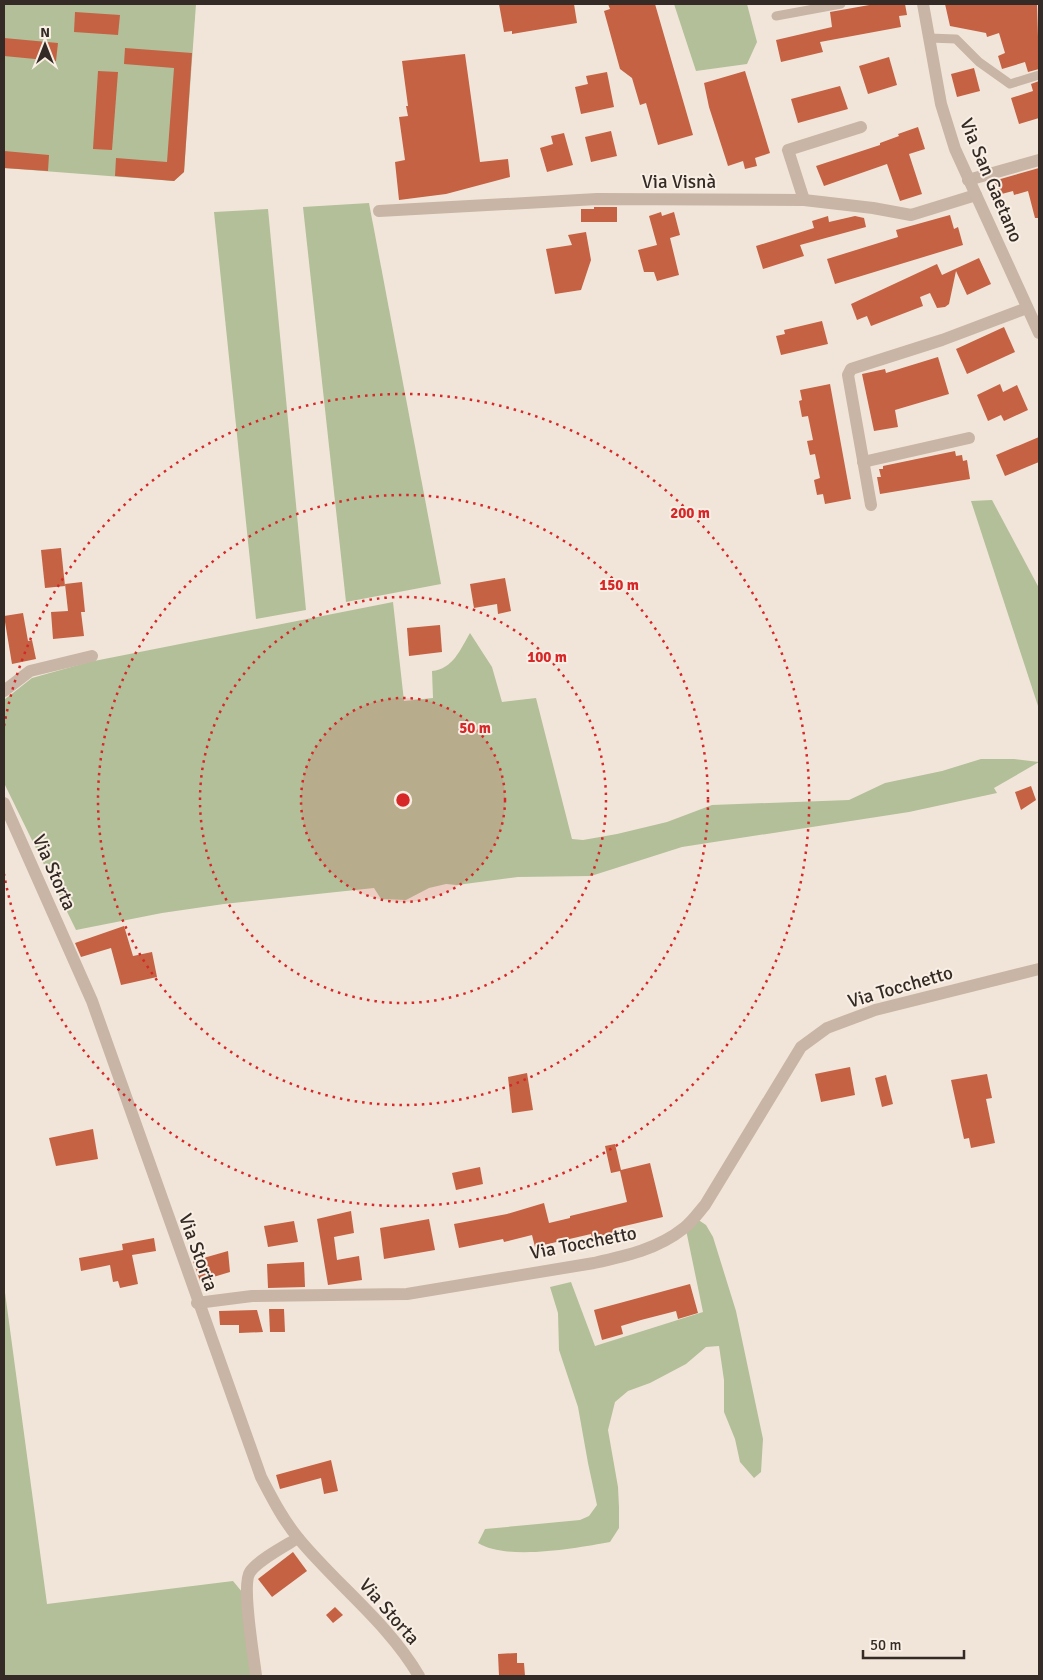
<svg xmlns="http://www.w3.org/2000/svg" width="1043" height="1680" viewBox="0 0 1043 1680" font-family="Signika,sans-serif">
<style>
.green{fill:#b3bf99}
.building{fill:#c46243}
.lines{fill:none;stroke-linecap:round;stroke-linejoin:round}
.service{stroke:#c8b5a5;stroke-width:9}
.minor{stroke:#c8b5a5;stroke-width:12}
.tertiary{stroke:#c8b5a5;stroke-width:12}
.ring{fill:none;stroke:#d62828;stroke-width:2.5;stroke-dasharray:2.5 5}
.labels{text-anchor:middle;stroke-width:4;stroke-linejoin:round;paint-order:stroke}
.street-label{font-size:19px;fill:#342b26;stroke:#f9efe5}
.centre{fill:#d62828;stroke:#f9efe5;stroke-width:2.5}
.ring-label{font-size:15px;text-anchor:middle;font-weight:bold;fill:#d62828;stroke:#f9efe5;stroke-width:4;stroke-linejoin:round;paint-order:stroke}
</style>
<rect width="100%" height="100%" fill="#f1e5d9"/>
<g class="green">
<path d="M4 4H196L184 172 174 181 4 168Z"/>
<path d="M674 4H747L757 42 747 64 696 71Z"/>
<path d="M369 203 441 584 346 602 303 207Z"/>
<path d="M268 209 306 610 256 619 214 212Z"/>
<path d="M992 500 1039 588V709L971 501Z"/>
<path d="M393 602 404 701 433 698 432 671C453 669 460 650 470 633L492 667 502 702 536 698 572 839 583 840 617 834 667 822 712 805 849 800 885 783 942 771 981 759H1014L1039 762 994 788 997 793 909 812 682 847 591 876 518 877 457 885 446 884 429 888 406 900 381 899 374 888 224 904 162 913 76 930 4 783V700L32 678 89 662Z"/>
<path d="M697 1219 706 1225 713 1237 736 1311 763 1439 761 1472 754 1478 740 1462 735 1439 724 1412V1380L719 1346 706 1347 686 1364 650 1383 628 1391 615 1402 608 1430 618 1487 619 1507V1528L610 1542C577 1548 507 1561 478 1543L485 1529 580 1520 589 1516 597 1505 588 1463 578 1407 559 1350 558 1313 550 1287 571 1282 595 1346 703 1312 685 1225Z"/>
<path d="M4 1285 47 1604 233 1581 247 1598 256 1676H4Z"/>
</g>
<g class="building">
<path d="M499 4H574L577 23 512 34V31L504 32Z"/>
<path d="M608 4H655L693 135 658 145 646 103 640 105 632 78 620 69 604 11 610 9Z"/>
<path d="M875 4H905L907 15 899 16 901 27 820 42 823 52 781 62 776 40 832 27 830 12Z"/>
<path d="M945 4H1037L1039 69 1028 72 1025 62 1002 69 998 56 1005 53 999 33 987 37 986 33 950 26Z"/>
<path d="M75 12 120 15 118 35 74 32Z"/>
<path d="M4 38 58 43 56 61 4 56Z"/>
<path d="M125 48 192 53 184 172 174 181 115 176 116 158 167 162 174 68 124 64Z"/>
<path d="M465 54 480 162 508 159 510 177 446 194 399 200 395 162 405 160 399 117 408 116 406 106H408L402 61Z"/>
<path d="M889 57 897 85 868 94 859 66Z"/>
<path d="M974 68 980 91 957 97 951 74Z"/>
<path d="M98 71 118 72 112 150 93 149Z"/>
<path d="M745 71 770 153 755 158 757 166 745 169 743 161 728 166 709 107 704 83Z"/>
<path d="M607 72 614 107 581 114 575 87 588 84 586 76Z"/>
<path d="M1039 81V118L1019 124 1011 98 1033 91 1031 84Z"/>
<path d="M840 86 848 109 798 123 791 99Z"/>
<path d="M918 127 925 149 909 154 922 194 900 201 887 164 824 186 816 166 880 145V143L899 136 898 134Z"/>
<path d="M611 131 617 156 591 162 585 137Z"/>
<path d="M564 133 573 165 547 172 540 148 553 144 551 136Z"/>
<path d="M4 151 49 155 48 171 4 168Z"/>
<path d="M1039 168V218H1035L1028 191 1014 195 1013 191 994 196 990 182Z"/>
<path d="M594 207H617V222H581V209H594Z"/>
<path d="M661 212 662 216 674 212 680 235 670 238 679 275 657 281 654 272H644L638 250 657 245 649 216Z"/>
<path d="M950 215 954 229 958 227 963 245 835 284 827 259 898 237 896 230Z"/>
<path d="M828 216 829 222 855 216 864 218 866 227 800 245 804 256 763 269 756 246 814 228 812 221Z"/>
<path d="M586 232 591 260 581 290 555 294 546 249 572 245 568 235Z"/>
<path d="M979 258 991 284 967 295 956 271 949 304 945 307 937 308 930 293 920 297 923 306 871 326 867 316 857 320 851 304 937 264 942 275Z"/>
<path d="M822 321 828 344 781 355 776 336 785 334 784 330Z"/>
<path d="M1004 327 1015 352 967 374 956 349Z"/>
<path d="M938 357 949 394 895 410 898 427 874 431 862 374 885 369 886 373Z"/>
<path d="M830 384 851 499 825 504 823 494 817 495 814 480 820 478 815 454 810 455 807 441 813 440 808 416 802 417 799 401 802 400 800 390Z"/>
<path d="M1000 384 1003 392 1017 385 1028 410 1004 421 1001 415 988 421 977 395Z"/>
<path d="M1039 437V462L1005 476 996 455Z"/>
<path d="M955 451 956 456 962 455 963 461 967 460 970 479 880 494 877 477H881L879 469H883V466Z"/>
<path d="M61 548 65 586 45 588 41 550Z"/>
<path d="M505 578 511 611 498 614 497 604 474 608 470 584Z"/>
<path d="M82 582 85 612H81L84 636 53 639 51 612 68 611 65 584Z"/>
<path d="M23 613 28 641 32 640 36 659 12 664 4 616Z"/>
<path d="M440 625 442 652 409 656 407 628Z"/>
<path d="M1031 786 1036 800 1021 810 1015 792Z"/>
<path d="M124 926 133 956 152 952 157 977 121 985 111 948 81 957 75 943Z"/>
<path d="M850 1067 855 1095 821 1102 815 1074Z"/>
<path d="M527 1073 533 1110 512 1113 508 1077Z"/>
<path d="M987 1074 992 1098 986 1099 995 1143 971 1148 969 1138 964 1139 951 1080Z"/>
<path d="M886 1075 893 1104 882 1107 875 1078Z"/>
<path d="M93 1129 98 1159 56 1166 49 1138Z"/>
<path d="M615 1144 621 1170 650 1163 663 1217 616 1228 617 1232 592 1238 591 1234 535 1247 532 1235 504 1242 503 1239 459 1248 454 1224 507 1214 544 1203 549 1223 570 1218V1216L627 1202 620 1171 611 1173 605 1146Z"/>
<path d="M480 1167 483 1184 456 1190 452 1173Z"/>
<path d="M351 1211 354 1233 334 1237 337 1260 359 1256 362 1280 328 1285 317 1219Z"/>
<path d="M429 1219 435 1250 384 1259 380 1228Z"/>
<path d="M294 1221 298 1242 268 1247 264 1226Z"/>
<path d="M154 1238 156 1251 132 1255 138 1284 120 1288 118 1281 113 1282 110 1265 81 1271 79 1258 123 1250 122 1244Z"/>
<path d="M228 1251 230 1272 200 1281 193 1261Z"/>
<path d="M304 1262 305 1287 268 1288 267 1264Z"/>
<path d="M690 1284 698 1313 678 1319 676 1311 641 1320 621 1326 623 1334 602 1340 594 1310Z"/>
<path d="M269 1309H284L285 1332H270Z"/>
<path d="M257 1310 263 1332 239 1333V1325H220L219 1311Z"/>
<path d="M331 1460 338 1491 324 1494 321 1478 280 1489 276 1475Z"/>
<path d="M293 1552 307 1571 272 1597 258 1579Z"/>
<path d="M335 1607 343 1615 333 1623 326 1615Z"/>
<path d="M517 1653V1663H524L525 1676H499L498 1654Z"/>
</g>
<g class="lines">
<g class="service">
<path d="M776 16 841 4"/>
<path d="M929 38 956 39 979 62 1010 84 1039 75"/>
</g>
<g class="minor">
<path d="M968 180 1039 160"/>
<path d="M804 200 788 150 861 127"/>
<path d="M379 211 597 199 804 200 873 208 911 215 976 195"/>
<path d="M863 462 969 438"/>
<path d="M871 505 848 375 851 369 942 340 1027 308"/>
<path d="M4 691 30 671 92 656"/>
<path d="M4 803 92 1001 261 1477C272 1498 283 1520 299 1539 338 1586 388 1623 419 1676"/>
<path d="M197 1303 252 1296 407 1294 594 1263C626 1256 658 1249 684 1228 692 1222 698 1213 705 1205L801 1047 827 1028 875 1010 1039 969"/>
<path d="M256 1676C254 1657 241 1585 250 1572 258 1560 285 1546 298 1538"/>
</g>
<path class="tertiary" d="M923 4 941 104 955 149 1039 333"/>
</g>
<circle cx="403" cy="800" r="102" fill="#d62828" fill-opacity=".12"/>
<g class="ring">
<circle cx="403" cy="800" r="102"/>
<circle cx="403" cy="800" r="203"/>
<circle cx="403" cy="800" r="305"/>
<path d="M4 726A406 406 0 1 1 4 874"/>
</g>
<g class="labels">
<g class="street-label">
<text transform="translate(992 180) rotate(67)" y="7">Via San Gaetano</text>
<text x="679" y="188">Via Visnà</text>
<text transform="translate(55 872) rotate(66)" y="7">Via Storta</text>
<text transform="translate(900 986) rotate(-16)" y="7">Via Tocchetto</text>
<text transform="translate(583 1242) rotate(-11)" y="7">Via Tocchetto</text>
<text transform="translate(199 1252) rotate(70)" y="7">Via Storta</text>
<text transform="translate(390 1611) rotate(49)" y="7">Via Storta</text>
</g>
</g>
<circle cx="403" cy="800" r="8" class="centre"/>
<g class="ring-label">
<text x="690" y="518">200 m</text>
<text x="619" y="590">150 m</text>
<text x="547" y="662">100 m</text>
<text x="475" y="733">50 m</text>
</g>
<rect width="1043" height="1680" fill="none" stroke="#342b26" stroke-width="10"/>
<g transform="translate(45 45)" stroke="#f9efe5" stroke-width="4" paint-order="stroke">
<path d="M0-4L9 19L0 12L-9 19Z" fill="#342b26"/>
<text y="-8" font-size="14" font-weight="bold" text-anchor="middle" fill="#342b26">N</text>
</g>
<path d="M863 1650v8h101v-8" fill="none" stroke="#342b26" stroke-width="2.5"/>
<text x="870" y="1650" font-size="15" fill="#342b26" stroke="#f9efe5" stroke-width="4" paint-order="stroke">50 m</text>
</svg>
